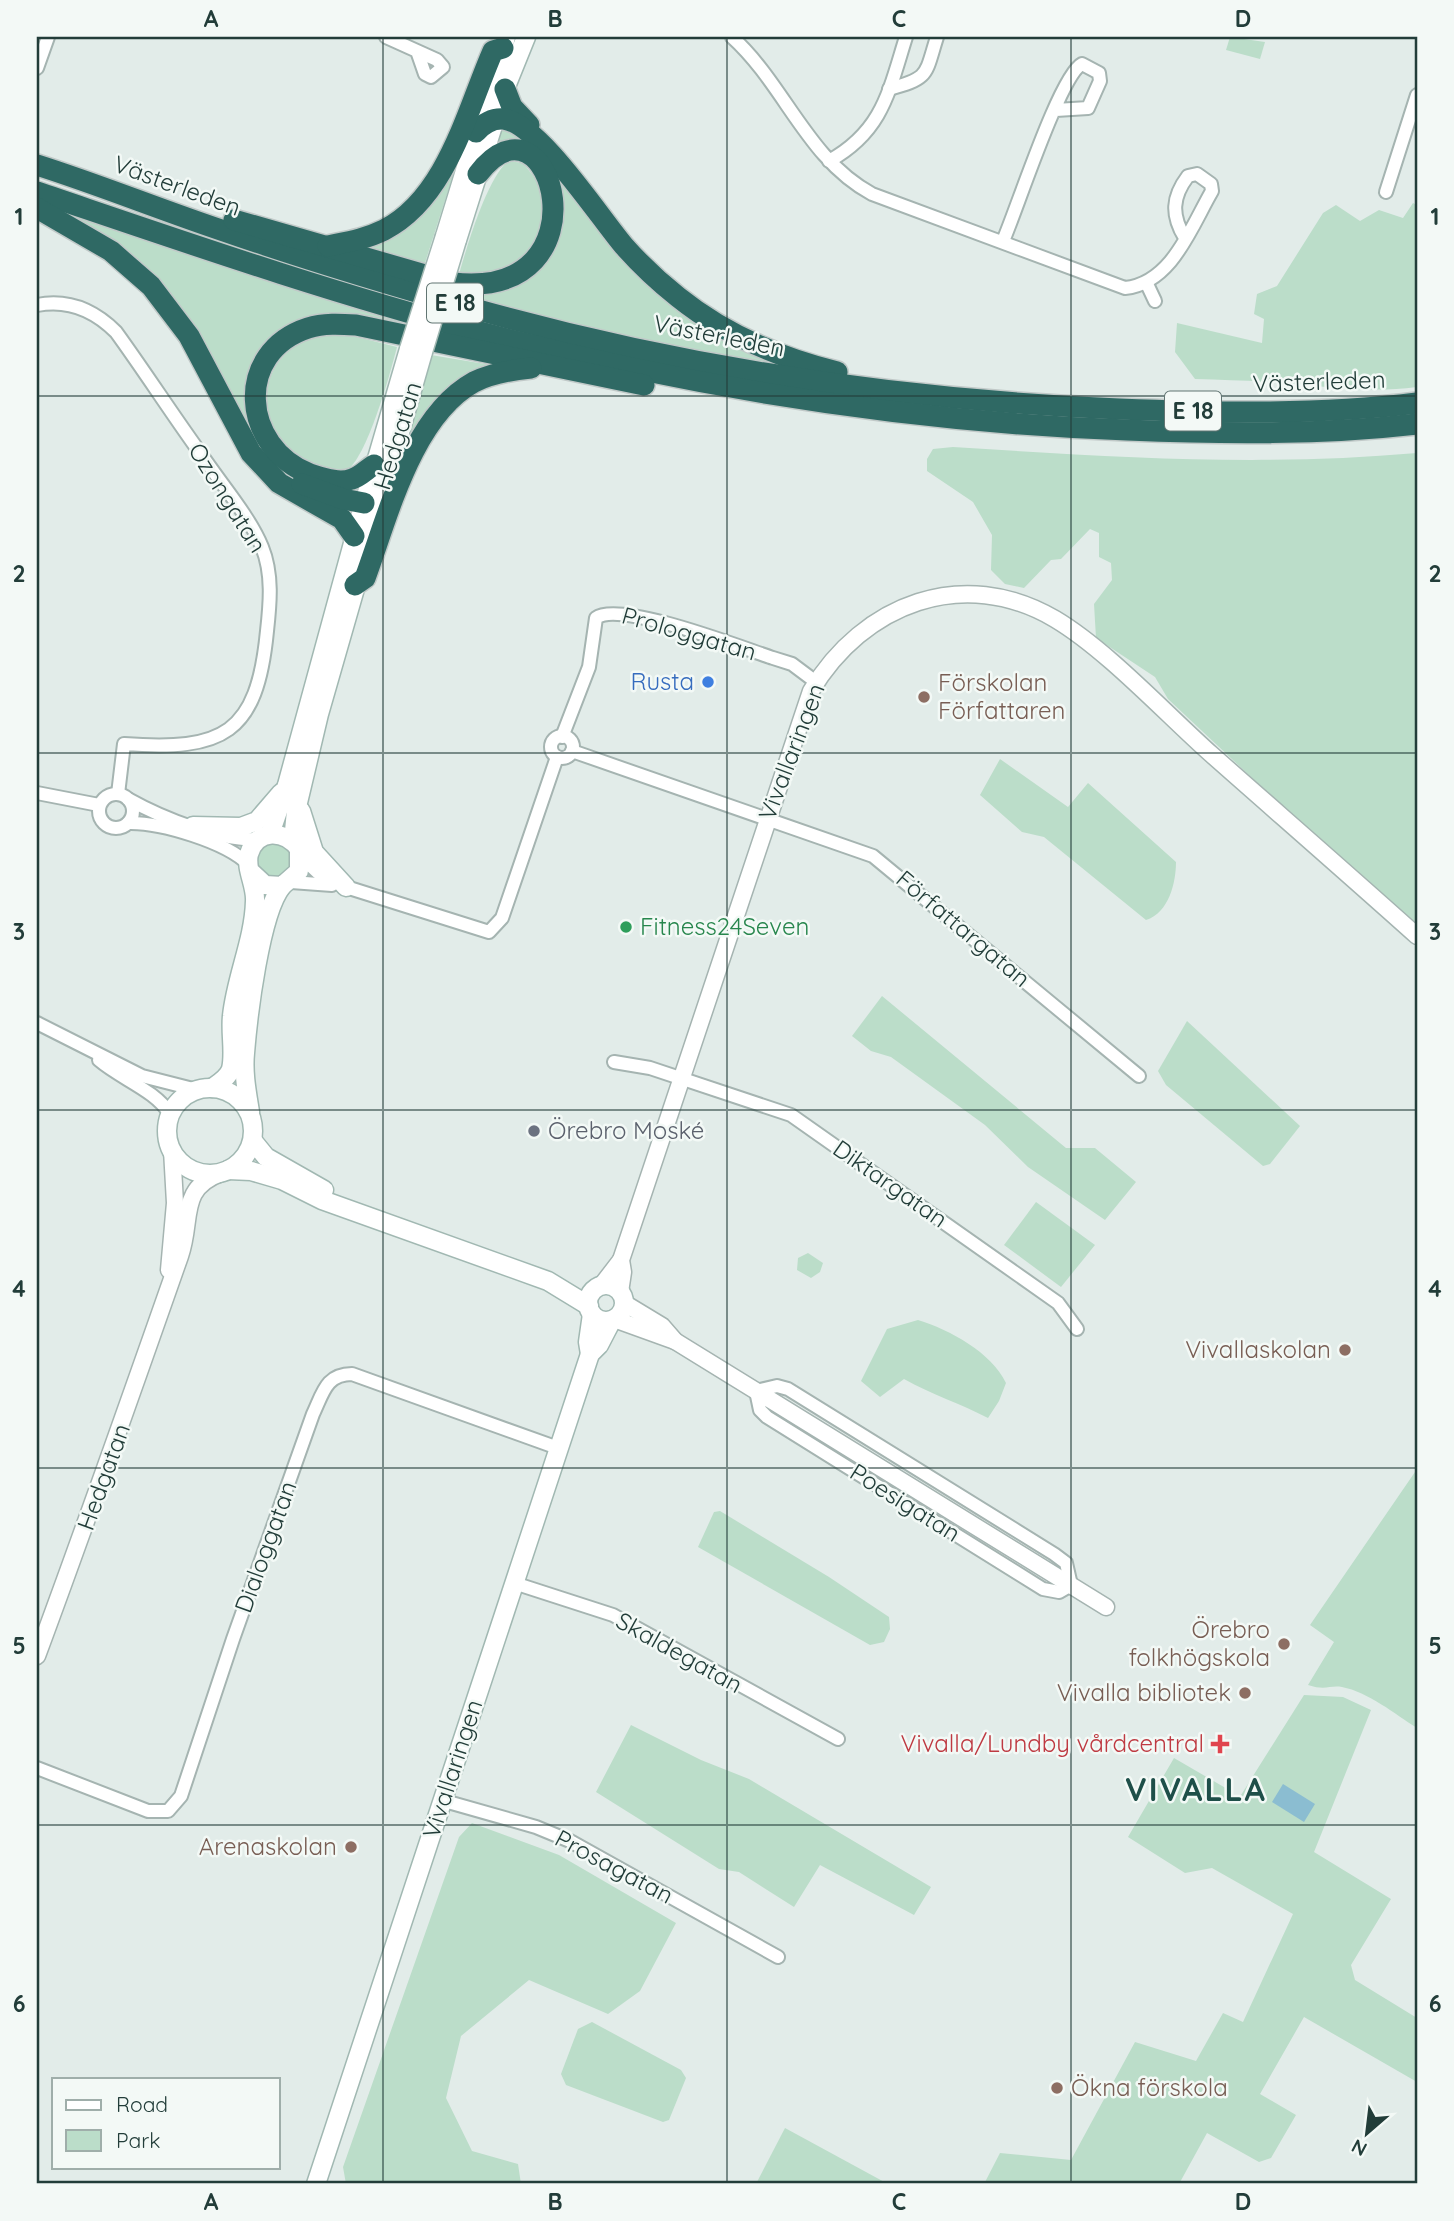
<svg xmlns="http://www.w3.org/2000/svg" width="1454" height="2221" viewBox="0 0 1454 2221" font-family="Quicksand,sans-serif">
<style>
.green{fill:#bbddc9}
.water{fill:#8bbdd1}
.lines{fill:none;stroke-linecap:round;stroke-linejoin:round}
.minor-casing{stroke:#a5b4b1;stroke-width:16}
.tertiary-casing{stroke:#a5b4b1;stroke-width:19}
.secondary-casing{stroke:#a1b8b2;stroke-width:21}
.motorway-casing{stroke:#c1c9c8;stroke-width:24}
.minor{stroke:#fff;stroke-width:12}
.tertiary{stroke:#fff;stroke-width:16}
.secondary{stroke:#fff;stroke-width:18}
.motorway{stroke:#2f6964;stroke-width:21}
.secondary-bridge-casing{stroke:#a1b8b2;stroke-width:21;stroke-linecap:butt}
.secondary-bridge{stroke:#fff;stroke-width:18}
.grid{fill:none;stroke:#223d39;stroke-width:2;stroke-opacity:0.55}
.shop-dot{fill:#3f7fe0;stroke:#f3f9f6;stroke-width:2.5}
.education-dot{fill:#8d6e63;stroke:#f3f9f6;stroke-width:2.5}
.leisure-dot{fill:#2e9e5b;stroke:#f3f9f6;stroke-width:2.5}
.worship-dot{fill:#6b7280;stroke:#f3f9f6;stroke-width:2.5}
.health-dot{fill:#e0444e;stroke:#f3f9f6;stroke-width:2.5}
.labels{text-anchor:middle;stroke-width:5;stroke-linejoin:round;paint-order:stroke}
.shield{fill:#f3f9f6;stroke:#617572;stroke-width:2}
.shield-label{font-size:23px;font-weight:bold;fill:#223d39}
.street-label{font-size:24px;fill:#223d39;stroke:#f3f9f6}
.shop-label{font-size:24px;fill:#366cbe;stroke:#f3f9f6;text-anchor:end}
.education-label{font-size:24px;fill:#785e54;stroke:#f3f9f6;text-anchor:end}
.leisure-label{font-size:24px;fill:#27864d;stroke:#f3f9f6;text-anchor:start}
.worship-label{font-size:24px;fill:#5b616d;stroke:#f3f9f6;text-anchor:start}
.health-label{font-size:24px;fill:#be3a42;stroke:#f3f9f6;text-anchor:end}
.district-label{font-size:32px;font-weight:bold;letter-spacing:2px;fill:#1e4f49;stroke:#f3f9f6}
.neatline{fill:none;stroke:#223d39;stroke-width:2.5}
.grid-label{font-size:23px;text-anchor:middle;font-weight:bold;fill:#223d39}
</style>
<rect width="100%" height="100%" fill="#e2ece9"/>
<g class="green">
<path d="M1230 37 1265 42 1260 59 1226 50Z"/>
<path d="M473 113 423 269 369 248C435 221 444 173 473 113Z"/>
<path d="M502 127 516 134 565 184 605 237 782 365 637 340 460 296C501 292 546 283 556 237 560 220 556 198 555 181L496 146Z"/>
<path d="M508 161 523 163 539 183 544 203 538 242 512 270 458 278C466 249 486 180 508 161Z"/>
<path d="M1413 203 1417 205V387C1364 394 1319 385 1266 382 1243 380 1219 380 1195 379L1175 352 1177 323 1262 343 1264 319 1254 314 1257 294 1277 286 1323 213 1336 205 1360 221 1379 210 1403 218Z"/>
<path d="M49 207 405 322 403 330 340 316 261 352 267 449 360 483 357 497 269 458 256 443 184 321Z"/>
<path d="M324 334 357 337 397 347C390 374 367 458 346 471 254 466 236 355 324 334Z"/>
<path d="M431 355 503 367 458 387 383 522Z"/>
<path d="M953 447C1110 457 1259 467 1417 453V924L1252 778 1168 699 1155 677 1096 638 1094 604 1112 580 1111 563 1099 557V533L1090 529 1061 559 1051 560 1024 588 1005 584 991 570 992 535 973 502 927 471V459L933 449Z"/>
<path d="M1000 759 1068 807 1088 783 1176 862C1176 882 1169 913 1146 920L1044 837 1022 832 980 795Z"/>
<circle cx="275" cy="860" r="17"/>
<path d="M882 996 1066 1148H1095L1136 1182 1105 1220 1028 1167 985 1125 891 1057 871 1051 852 1036Z"/>
<path d="M1187 1021 1300 1126 1270 1164 1263 1166 1166 1085 1158 1071Z"/>
<path d="M1036 1202 1095 1245 1061 1287 1004 1245Z"/>
<path d="M808 1253 823 1263 820 1272 811 1278 797 1270 798 1258Z"/>
<path d="M918 1320C950 1330 991 1352 1006 1383L999 1401 988 1418C959 1403 933 1395 904 1379L880 1397 861 1381 887 1329Z"/>
<path d="M1415 1472 1417 1474V1728C1395 1714 1368 1692 1342 1687 1329 1685 1326 1691 1308 1685L1334 1642 1310 1625Z"/>
<path d="M720 1511 829 1577 889 1617 890 1629 884 1642 870 1645 698 1547 714 1512Z"/>
<path d="M1304 1695 1343 1697 1371 1710 1314 1852 1391 1899 1351 1965 1355 1980 1417 2018V2082L1304 2017 1260 2094 1296 2115 1271 2158 1259 2162 1207 2133 1179 2184H984L1000 2153 1071 2160 1135 2042 1196 2061 1223 2013 1243 2022 1293 1914 1212 1868 1185 1873 1128 1837 1174 1758 1229 1790 1236 1803Z"/>
<path d="M631 1725 701 1760 749 1779 931 1887 914 1915 820 1865 794 1907 739 1872 719 1869 596 1792Z"/>
<path d="M472 1823 559 1855 676 1923 640 1991 608 2014 529 1980 461 2036 446 2098 472 2151 518 2164 521 2184H346L343 2167 459 1837Z"/>
<path d="M592 2022 681 2070 686 2078 669 2120 663 2122 566 2085 561 2074 578 2029Z"/>
<path d="M785 2128 888 2184 757 2182Z"/>
</g>
<path class="water" d="M1283 1784 1315 1804 1304 1822 1272 1802Z"/>
<g class="lines">
<g class="minor-casing">
<g id="minor">
<path d="M386 37 437 60 443 67 431 77 425 74 417 51"/>
<path d="M732 37C785 85 807 159 872 194L1125 288C1172 283 1191 227 1212 191L1211 184 1197 174 1188 176C1172 197 1171 215 1185 238"/>
<path d="M37 68 48 37"/>
<path d="M889 89C930 78 925 75 937 37"/>
<path d="M829 161C883 131 889 91 906 37"/>
<path d="M1386 192 1417 95"/>
<path d="M1003 241C1016 212 1060 75 1082 64L1099 73 1100 81 1088 108 1056 110"/>
<path d="M1147 284 1155 301"/>
<path d="M37 305C68 299 94 310 116 332 145 372 172 414 201 454 221 484 248 514 262 547 273 574 270 604 267 631 257 735 223 751 124 744L118 794"/>
<circle cx="562" cy="747" r="11"/>
<path d="M562 737 589 667 596 618C619 600 742 648 773 658L792 664 816 682"/>
<path d="M572 751 873 856 1139 1076"/>
<path d="M37 793 99 805"/>
<circle cx="116" cy="811" r="17"/>
<path d="M128 799C162 818 221 842 259 839"/>
<path d="M128 823C160 822 227 842 249 865"/>
<path d="M301 857 318 873 346 887 489 932 502 918 557 757"/>
<path d="M291 882 332 885"/>
<path d="M37 1023 142 1076 197 1090"/>
<path d="M99 1060C121 1079 155 1090 170 1114"/>
<path d="M614 1062 650 1068 791 1115 1058 1303 1077 1329"/>
<path d="M777 1386 788 1389 1054 1554 1066 1563 1071 1585 1059 1592 1043 1589 767 1417 760 1410 756 1391Z"/>
<path d="M514 1583 613 1615 838 1739"/>
<path d="M37 1768 148 1811H168L181 1796 233 1639 313 1414C323 1393 326 1374 352 1374L558 1448"/>
<path d="M441 1800 536 1827 570 1841 778 1957"/>
</g>
</g>
<g class="tertiary-casing">
<g id="tertiary">
<path d="M169 1270 175 1203 172 1150"/>
<path d="M601 1286 621 1260"/>
<path d="M620 1292 623 1272 621 1260 811 691C863 604 963 565 1055 619 1107 650 1165 713 1211 754 1280 815 1349 875 1417 936"/>
<path d="M624 1303 662 1326 675 1341 1106 1607"/>
<path d="M614 1319 675 1341"/>
<path d="M37 1656C86 1524 133 1390 180 1256 193 1219 178 1189 221 1173"/>
</g>
</g>
<g class="secondary-casing">
<g id="secondary">
<path d="M445 236 506 37"/>
<path d="M457 240 503 94 526 37"/>
<path d="M301 811 314 852 346 887"/>
<path d="M193 826 241 827 257 821 281 793"/>
<path d="M270 834 287 785 364 503 409 349"/>
<path d="M293 841 296 811 319 714 423 352"/>
<path d="M212 1088C219 1083 228 1078 231 1069 235 1054 230 1032 232 1016 236 977 254 940 255 901 256 885 245 869 249 854 257 828 285 830 299 849V871L282 886 265 885 251 872"/>
<circle cx="210" cy="1131" r="43"/>
<path d="M250 1112C247 1093 243 1073 245 1053 248 1016 260 913 282 886"/>
<path d="M253 1141 266 1157 324 1190"/>
<path d="M228 1170 251 1171 282 1180 322 1200 548 1281 589 1306"/>
<circle cx="606" cy="1303" r="18"/>
<path d="M590 1354 588 1342 592 1314"/>
<path d="M316 2184 590 1354 599 1345 612 1320"/>
</g>
</g>
<g class="motorway-casing">
<g id="motorway">
<path d="M505 89 512 107 529 125"/>
<path d="M476 132C483 124 493 118 504 119 539 124 600 218 624 246 640 264 659 282 678 297 724 334 780 358 837 372"/>
<path d="M37 165C100 185 161 210 224 231 307 260 391 285 475 309 684 368 903 400 1119 409 1218 413 1319 415 1417 403"/>
<path d="M37 192C182 241 328 292 476 331 689 387 907 422 1127 430 1223 434 1321 435 1417 424"/>
<path d="M37 208 111 251 151 286 189 336 251 453 279 483 342 519 354 536"/>
<path d="M234 220 453 283C612 301 551 78 478 174"/>
<path d="M328 246C347 242 366 239 384 230 447 198 467 110 493 51L503 48"/>
<path d="M374 465C367 469 360 477 352 479 339 484 323 478 310 474 241 447 234 352 308 328 324 323 340 324 356 325L644 385"/>
<path d="M302 484 343 499 364 503"/>
<path d="M355 585 365 578C388 516 412 416 474 382 492 373 511 370 531 368"/>
</g>
</g>
<use href="#minor" class="minor"/>
<use href="#tertiary" class="tertiary"/>
<use href="#secondary" class="secondary"/>
<use href="#motorway" class="motorway"/>
<g class="secondary-bridge-casing">
<g id="secondary-bridge">
<path d="M409 349 445 236"/>
<path d="M423 352 457 240"/>
</g>
</g>
<use href="#secondary-bridge" class="secondary-bridge"/>
</g>
<path class="grid" d="M383 37V2184M727 37V2184M1071 37V2184M37 396H1417M37 753H1417M37 1110H1417M37 1468H1417M37 1825H1417"/>
<circle class="shop-dot" cx="708" cy="682" r="7"/>
<g class="education-dot">
<circle cx="924" cy="697" r="7"/>
<circle cx="1345" cy="1350" r="7"/>
<circle cx="1284" cy="1644" r="7"/>
<circle cx="1245" cy="1693" r="7"/>
<circle cx="351" cy="1847" r="7"/>
<circle cx="1057" cy="2088" r="7"/>
</g>
<circle class="leisure-dot" cx="626" cy="927" r="7"/>
<circle class="worship-dot" cx="534" cy="1131" r="7"/>
<path class="health-dot" d="M1216.5 1733.5h7v7h7v7h-7v7h-7v-7h-7v-7h7z"/>
<g class="labels">
<g class="shield">
<rect x="427" y="283.5" width="56" height="39" rx="5"/>
<rect x="1165" y="391.5" width="56" height="39" rx="5"/>
</g>
<g class="shield-label">
<text x="455" y="311">E 18</text>
<text x="1193" y="419">E 18</text>
</g>
<g class="street-label">
<text transform="translate(177 186) rotate(20)" y="8">Västerleden</text>
<text transform="translate(719 336) rotate(11)" y="8">Västerleden</text>
<text transform="translate(1319 382) rotate(-2)" y="8">Västerleden</text>
<text transform="translate(398 436) rotate(-73)" y="8">Hedgatan</text>
<text transform="translate(227 498) rotate(58)" y="8">Ozongatan</text>
<text transform="translate(689 634) rotate(16)" y="8">Prologgatan</text>
<text transform="translate(792 752) rotate(-69)" y="8">Vivallaringen</text>
<text transform="translate(963 929) rotate(40)" y="8">Författargatan</text>
<text transform="translate(890 1184) rotate(35)" y="8">Diktargatan</text>
<text transform="translate(104 1477) rotate(-70)" y="8">Hedgatan</text>
<text transform="translate(905 1503) rotate(32)" y="8">Poesigatan</text>
<text transform="translate(266 1547) rotate(-70)" y="8">Dialoggatan</text>
<text transform="translate(679 1653) rotate(29)" y="8">Skaldegatan</text>
<text transform="translate(453 1769) rotate(-72)" y="8">Vivallaringen</text>
<text transform="translate(614 1867) rotate(28)" y="8">Prosagatan</text>
</g>
<g class="shop-label">
<text x="694" y="690">Rusta</text>
</g>
<g class="education-label">
<text x="938" y="691" text-anchor="start">Förskolan<tspan x="938" dy="28">Författaren</tspan></text>
<text x="1331" y="1358">Vivallaskolan</text>
<text x="1270" y="1638">Örebro<tspan x="1270" dy="28">folkhögskola</tspan></text>
<text x="1231" y="1701">Vivalla bibliotek</text>
<text x="337" y="1855">Arenaskolan</text>
<text x="1071" y="2096" text-anchor="start">Ökna förskola</text>
</g>
<g class="leisure-label">
<text x="640" y="935">Fitness24Seven</text>
</g>
<g class="worship-label">
<text x="548" y="1139">Örebro Moské</text>
</g>
<g class="health-label">
<text x="1204" y="1752">Vivalla/Lundby vårdcentral</text>
</g>
<g class="district-label">
<text x="1196" y="1801">VIVALLA</text>
</g>
</g>
<rect width="1454" height="2221" fill="none" stroke="#f3f9f6" stroke-width="77"/>
<rect x="52" y="2078" width="228" height="91" fill="#f3f9f6" stroke="#9faeaa" stroke-width="2"/>
<rect x="66" y="2100" width="35" height="10" fill="#ffffff" stroke="#9faeaa" stroke-width="2"/>
<text x="116" y="2112" font-size="21" fill="#223d39">Road</text>
<rect x="66" y="2130" width="35" height="21" fill="#bbddc9" stroke="#9faeaa" stroke-width="2"/>
<text x="116" y="2148" font-size="21" fill="#223d39">Park</text>
<g transform="translate(1367 2133) rotate(208)" stroke="#f3f9f6" stroke-width="5" paint-order="stroke">
<path d="M0-5L12 26L0 18L-12 26Z" fill="#223d39"/>
<text y="-10" font-size="19" font-weight="bold" text-anchor="middle" fill="#223d39">N</text>
</g>
<rect x="38" y="38" width="1378" height="2144" class="neatline"/>
<g class="grid-label">
<text x="211" y="27">A</text>
<text x="555" y="27">B</text>
<text x="899" y="27">C</text>
<text x="1243" y="27">D</text>
<text x="19" y="225">1</text>
<text x="1435" y="225">1</text>
<text x="19" y="582">2</text>
<text x="1435" y="582">2</text>
<text x="19" y="940">3</text>
<text x="1435" y="940">3</text>
<text x="19" y="1297">4</text>
<text x="1435" y="1297">4</text>
<text x="19" y="1654">5</text>
<text x="1435" y="1654">5</text>
<text x="19" y="2012">6</text>
<text x="1435" y="2012">6</text>
<text x="211" y="2210">A</text>
<text x="555" y="2210">B</text>
<text x="899" y="2210">C</text>
<text x="1243" y="2210">D</text>
</g>
</svg>
